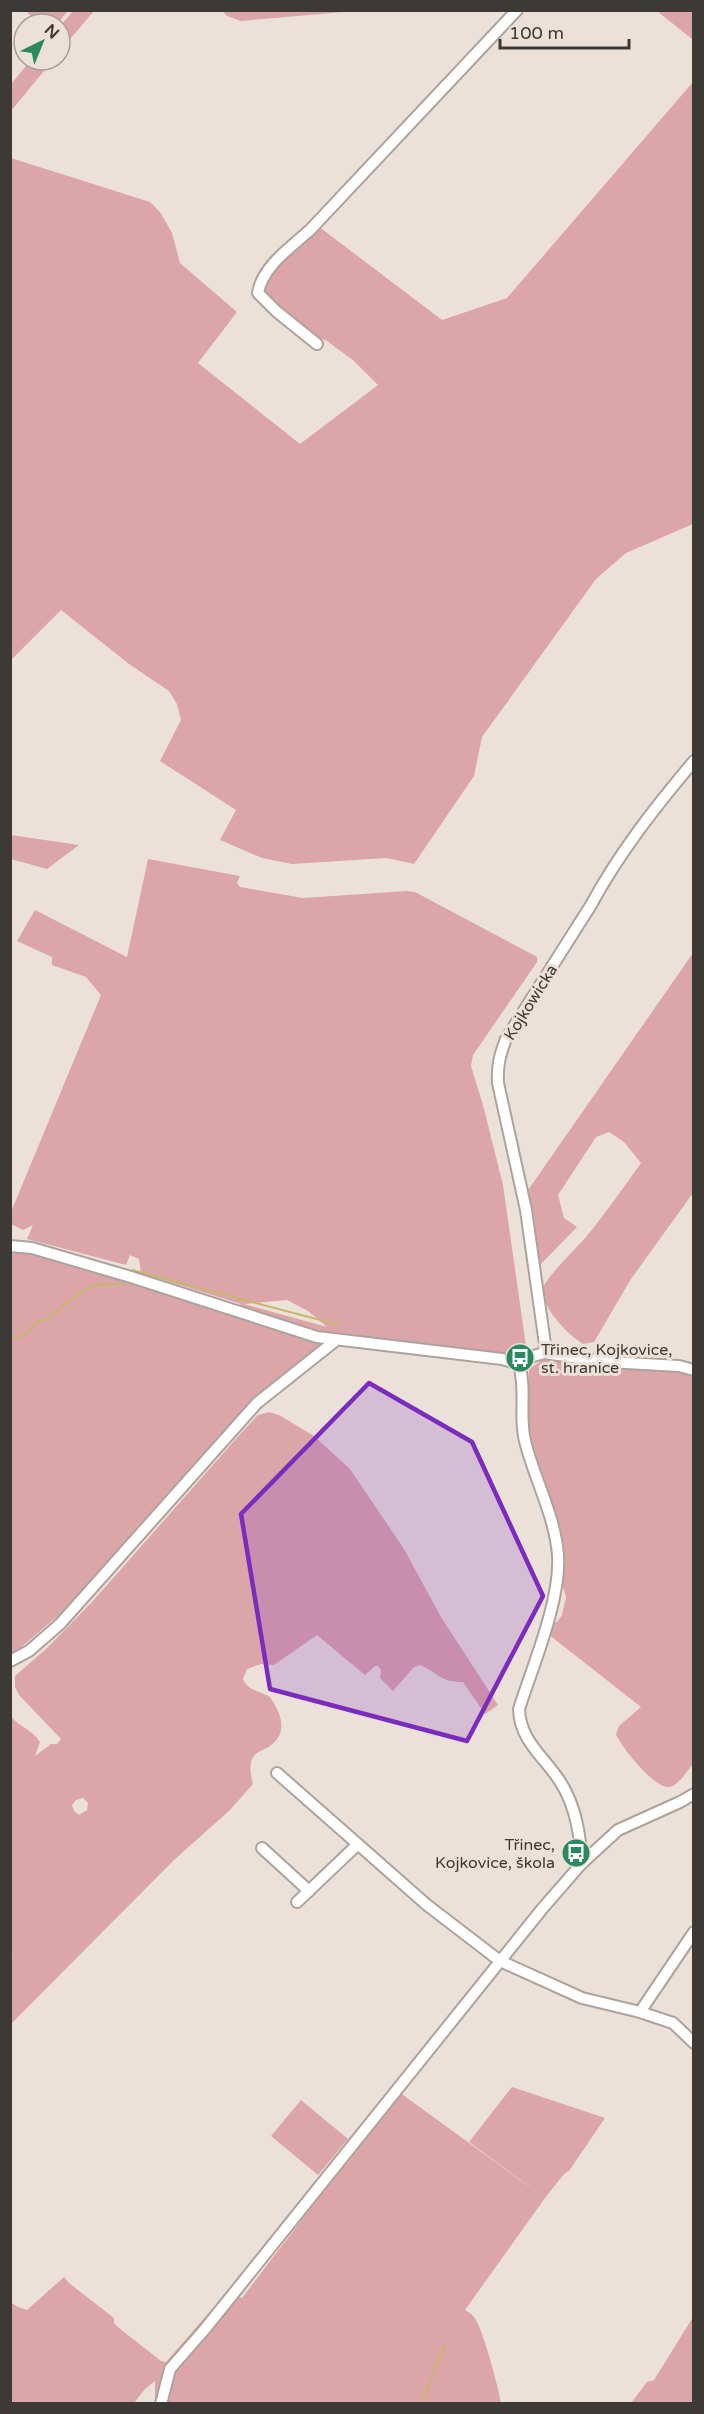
<svg xmlns="http://www.w3.org/2000/svg" width="704" height="2414" viewBox="0 0 704 2414" font-family="'Varela Round',sans-serif">
<style>
.green{fill:#dca6a9;fill-rule:evenodd}
.lines{fill:none;stroke-linecap:round;stroke-linejoin:round}
.stream{stroke:#c7b76b;stroke-width:2}
.street-casing{stroke:#ada39c;stroke-width:14}
.street{stroke:#fff;stroke-width:10}
.marked{fill:#7b2cbf;fill-opacity:0.2;stroke:#7b2cbf;stroke-width:4.5;stroke-linejoin:round}
.labels{text-anchor:middle;stroke-width:6;stroke-linejoin:round;paint-order:stroke}
.street-label{font-size:16px;fill:#3d3936;stroke:#ece1d9}
.poi-label{font-size:16px;fill:#3d3936;stroke:#ece1d9;text-anchor:start}
</style>
<rect width="100%" height="100%" fill="#ece1d9"/>
<g class="green">
<path d="M26 11H68L57 24H39Z"/>
<path d="M73 11H94L60 51V26Z"/>
<path d="M222 11H356L241 21 227 16Z"/>
<path d="M657 11H693L692 39Z"/>
<path d="M31 60H53L11 111V84Z"/>
<path d="M693 82V524L626 553 596 579 482 737 474 776 414 864 387 858 292 864 262 858 220 840 236 810 160 761 181 720 177 704 169 691 129 664 61 610 11 660V158L150 202 160 212 172 233 180 263 237 312 198 363 300 444 378 385 354 361 327 341 305 332 263 301 262 283 318 226 442 320 507 298Z"/>
<path d="M11 835 79 845 47 869 11 859Z"/>
<path d="M148 859 240 876 237 883 240 887 303 898 406 891 415 892 537 957V962L473 1055 471 1066 483 1105 503 1185 526 1346 521 1355 338 1333 336 1335 314 1329 320 1343 319 1349 222 1435 60 1614 11 1656V1251C84 1260 155 1291 225 1314L241 1304 141 1273 139 1259 130 1255 126 1265 27 1239 33 1225 23 1230 11 1224V1212L101 995 86 977 52 965V957L17 941 35 910 127 957ZM287 1300 308 1311 327 1327 244 1304Z"/>
<path d="M693 953V1193L631 1279 594 1342 583 1344C568 1335 538 1305 544 1286 548 1276 577 1247 586 1237 605 1214 623 1188 641 1163L624 1142 609 1132 596 1137 558 1195 564 1218 577 1227 538 1267 526 1193Z"/>
<path d="M544 1359 607 1364 611 1371 622 1363 693 1373V1764C688 1770 678 1786 669 1787 655 1789 621 1747 616 1734L619 1726 641 1707 548 1634 552 1622H557L562 1615 566 1597 561 1580 562 1540 551 1501 541 1481 526 1428 529 1369Z"/>
<path d="M269 1412 279 1415 314 1436 350 1469 404 1549 441 1617 498 1705 485 1714 463 1682C439 1682 439 1673 420 1665L414 1667 393 1691 380 1678 381 1670 378 1666H375L365 1675 317 1635 274 1665 261 1664 247 1669 243 1679C249 1692 259 1690 270 1697 281 1714 289 1732 270 1746 265 1750 257 1751 254 1756 248 1763 251 1776 253 1784L230 1810 174 1860 11 2024 10 1960 13 1958 10 1956 11 1716C19 1727 32 1729 40 1742L35 1756 51 1744H57L61 1739 19 1695 15 1687V1676L47 1648 92 1602 242 1432 258 1415ZM83 1798 88 1803 87 1810 79 1815 74 1811 72 1805 76 1800Z"/>
<path d="M512 2087 605 2118 569 2171 564 2174 545 2198 465 2310C468 2312 471 2313 473 2316 482 2324 499 2389 501 2403H155V2381L145 2389 134 2403H11L10 2302 18 2307 27 2310 64 2277 69 2283 114 2318V2323L119 2328 161 2361 166 2362 220 2300 228 2304 235 2295 242 2298 399 2092 542 2196 469 2142Z"/>
<path d="M301 2100 348 2139 318 2175 271 2136Z"/>
<path d="M693 2317V2403H631L647 2382 654 2380Z"/>
</g>
<g class="lines">
<g class="stream">
<path d="M132 1270 339 1325"/>
<path d="M10 1337H21L28 1332 37 1322 45 1320 80 1293 95 1285 124 1284"/>
<path d="M421 2404 445 2344"/>
</g>
<g class="street-casing">
<g id="street">
<path d="M317 344 276 311 258 293C262 267 291 247 310 230L517 10"/>
<path d="M10 1246 32 1248 131 1277 317 1337 502 1359 519 1364C527 1391 518 1419 526 1445 536 1482 555 1517 558 1555 561 1600 533 1665 519 1709 520 1742 545 1757 561 1783 576 1807 580 1835 582 1863L542 1909 205 2329 170 2369 161 2404"/>
<path d="M544 1353 545 1344 526 1210 498 1083C497 1066 500 1054 506 1039L591 905C619 853 656 806 694 761"/>
<path d="M519 1364 530 1357 544 1353 609 1362 679 1366 694 1370"/>
<path d="M10 1661 29 1651 60 1624 257 1403 335 1341"/>
<path d="M277 1773 427 1905 500 1961 582 1998 640 2012 673 2023 694 2043"/>
<path d="M262 1848 309 1891"/>
<path d="M582 1863 618 1830 680 1802 694 1794"/>
<path d="M297 1902 357 1845"/>
<path d="M640 2012 694 1932"/>
</g>
</g>
<use href="#street" class="street"/>
</g>
<path class="marked" d="M369 1383 472 1442 543 1596 467 1741 270 1689 241 1514Z"/>
<defs>
<g id="bus-disc" transform="scale(1.5)"><circle r="9.5" fill="#2b8960" stroke="#ece1d9"/><path d="M-5-6H5V4H4V6H2V4H-2V6H-4V4H-5ZM-3.5-4V0h7V-4ZM-3.5 1.2v1.5H-2V1.2ZM2 1.2v1.5H3.5V1.2Z" fill="#fff"/></g>
</defs>
<g fill-rule="evenodd">
<use href="#bus-disc" x="520" y="1358"/>
<use href="#bus-disc" x="576" y="1853"/>
</g>
<g class="labels">
<g class="street-label">
<text transform="translate(530 1002) rotate(-58)" y="6">Kojkowicka</text>
</g>
<g class="poi-label">
<text x="541" y="1355">Třinec, Kojkovice,<tspan x="541" dy="18">st. hranice</tspan></text>
<text x="555" y="1850" text-anchor="end">Třinec,<tspan x="555" dy="18">Kojkovice, škola</tspan></text>
</g>
</g>
<rect width="704" height="2414" fill="none" stroke="#3d3936" stroke-width="24"/>
<g transform="translate(42 42) rotate(43)"><circle r="28" fill="#ece1d9" stroke="#a69e98" stroke-width="1.5"/>
<path d="M0-4.5L10 22L0 15L-10 22Z" fill="#2b8960"/>
<text y="-9" font-size="16" font-weight="bold" text-anchor="middle" fill="#3d3936">N</text>
</g>
<path d="M500 39v9h129v-9" fill="none" stroke="#3d3936" stroke-width="3"/>
<text x="509" y="39" font-size="18" fill="#3d3936" stroke="#ece1d9" stroke-width="4.5" paint-order="stroke">100 m</text>
</svg>
